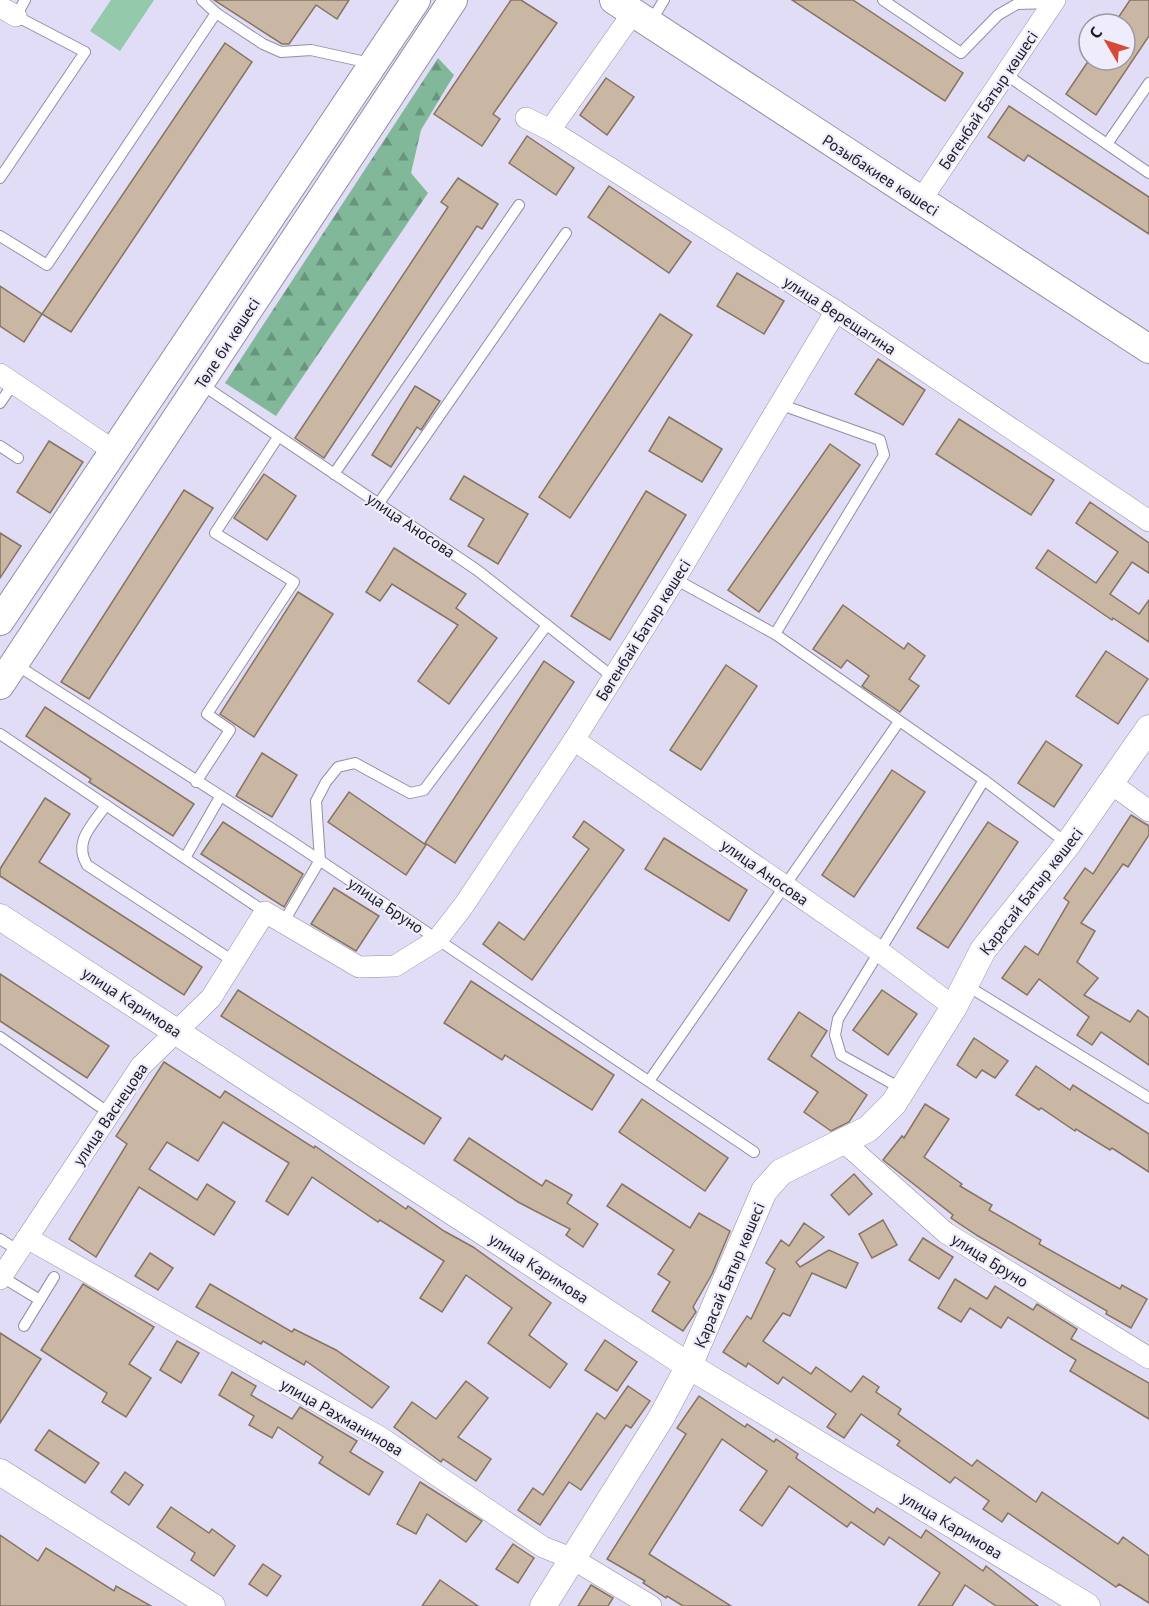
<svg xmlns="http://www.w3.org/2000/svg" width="1149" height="1606" viewBox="0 0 1149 1606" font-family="'PT Sans',sans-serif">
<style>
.forest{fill:url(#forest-firs)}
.pitch{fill:#94c9ac}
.building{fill:#c9b6a3;stroke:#867462;stroke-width:1.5}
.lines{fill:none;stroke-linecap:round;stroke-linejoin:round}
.service-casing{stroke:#938ea5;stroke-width:12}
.minor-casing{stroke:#938ea5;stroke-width:22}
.tertiary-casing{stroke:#938ea5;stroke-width:27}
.secondary-casing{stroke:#938ea5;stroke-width:30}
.service{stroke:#fff;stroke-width:10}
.minor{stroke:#fff;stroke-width:21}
.tertiary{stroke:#fff;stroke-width:26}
.secondary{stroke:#fff;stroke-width:28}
.labels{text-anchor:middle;stroke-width:4.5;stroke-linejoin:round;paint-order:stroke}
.street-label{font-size:16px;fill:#1d1b24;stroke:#efecfb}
</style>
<defs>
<pattern id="forest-firs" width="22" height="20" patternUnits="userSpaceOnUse" patternTransform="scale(1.5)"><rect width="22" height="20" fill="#81b89a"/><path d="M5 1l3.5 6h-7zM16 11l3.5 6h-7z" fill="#69957d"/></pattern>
</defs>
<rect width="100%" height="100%" fill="#e2ddf6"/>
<path class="forest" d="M438 58 454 75 421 130 411 173 428 193 276 416 225 383Z"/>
<path class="pitch" d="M111 0H154L120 51 90 31Z"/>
<g class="building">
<path d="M214 0H349L337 19 316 5 289 44H282Z"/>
<path d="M511 0H521L557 23 493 114 500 119 482 146 434 114Z"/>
<path d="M792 0H853L963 73 945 101Z"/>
<path d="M1130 0H1149V36L1096 115 1066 94 1089 60H1125V24H1114Z"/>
<path d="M225 43 252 62 71 332 42 314Z"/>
<path d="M606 78 634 97 607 135 580 115Z"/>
<path d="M1009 106 1149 197V234L1028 155 1024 161 988 137Z"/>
<path d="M527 136 574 168 556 195 509 163Z"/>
<path d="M458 178 498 204 482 229 477 226 324 458 295 438 448 207 441 202Z"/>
<path d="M609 186 691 242 669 273 588 217Z"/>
<path d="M737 273 784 301 764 334 717 306Z"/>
<path d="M0 286 42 314 24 342 0 326Z"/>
<path d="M660 314 692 335 570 518 539 497Z"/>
<path d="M878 359 925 390 903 425 855 394Z"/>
<path d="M415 386 440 401 421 430 417 427 391 467 372 455Z"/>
<path d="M669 417 722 449 702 482 649 451Z"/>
<path d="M959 419 1054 480 1031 515 936 454Z"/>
<path d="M49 441 83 462 50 513 17 492Z"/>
<path d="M830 444 860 465 759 612 728 590Z"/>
<path d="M264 474 296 496 267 540 234 518Z"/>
<path d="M464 476 528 514 498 564 468 546 484 519 450 499Z"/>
<path d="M184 490 213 508 89 699 61 682Z"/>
<path d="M646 491 686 515 610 640 571 616Z"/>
<path d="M1090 502 1149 543V573L1132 562 1110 594 1139 614 1149 600V642L1113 618 1112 620 1036 568 1048 550 1096 583 1118 552 1076 523Z"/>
<path d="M0 533 21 546 0 578Z"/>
<path d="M394 548 466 594 456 608 497 638 449 704 418 681 458 625 392 584 380 601 366 592Z"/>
<path d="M298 592 333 614 254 737 220 714Z"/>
<path d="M843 605 904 649 908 643 925 656 909 679 919 686 900 712 862 686 869 676 847 660 841 668 813 649Z"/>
<path d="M1106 651 1148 679 1118 724 1076 696Z"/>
<path d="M544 661 574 682 455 863 425 843Z"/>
<path d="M726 665 757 686 701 770 670 750Z"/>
<path d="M45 707 194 804 173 836 89 782 91 779 26 736Z"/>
<path d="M1046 741 1082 765 1054 807 1018 783Z"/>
<path d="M262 753 297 775 272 817 236 796Z"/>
<path d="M892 770 925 792 854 897 822 875Z"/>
<path d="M349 792 426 845 406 875 328 822Z"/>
<path d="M45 798 70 814 39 862 202 967 184 995 0 876V869Z"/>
<path d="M1131 815 1149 826V835L1128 867 1123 864 1081 923 1095 931 1077 962 1098 978 1084 995 1130 1022 1138 1010 1149 1018V1065L1101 1032 1092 1045 1077 1035 1089 1017 1039 979 1027 995 1002 978 1025 946 1038 955 1069 902 1064 898 1085 868 1093 874Z"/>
<path d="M584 821 624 850 532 980 483 944 499 922 524 940 589 849 573 837Z"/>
<path d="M223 822 303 874 284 907 201 854Z"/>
<path d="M988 822 1018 842 948 948 917 928Z"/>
<path d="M664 838 747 890 729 921 645 869Z"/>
<path d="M334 888 379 916 356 951 311 924Z"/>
<path d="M0 974 109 1046 87 1078 0 1021Z"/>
<path d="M471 981 614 1075 592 1110 505 1055 502 1060 444 1023Z"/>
<path d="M238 990 441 1118 424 1144 221 1016Z"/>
<path d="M882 990 917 1014 888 1055 853 1030Z"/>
<path d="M799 1012 827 1031 811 1056 867 1095 849 1122 831 1131 804 1112 818 1092 768 1059Z"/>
<path d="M974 1038 1008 1061 995 1078 982 1070 976 1078 957 1065Z"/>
<path d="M164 1062 220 1098 225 1091 314 1148 315 1146 406 1209 408 1206 444 1231 473 1247 551 1303 529 1335 567 1364 550 1388 488 1343 512 1308 466 1275 442 1312 420 1298 444 1261 380 1220 378 1222 312 1177 288 1215 266 1201 289 1163 223 1122 198 1161 167 1142 149 1169 197 1200 207 1184 235 1202 214 1235 139 1187 96 1257 69 1239 127 1144 116 1136Z"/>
<path d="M1036 1066 1070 1090 1073 1085 1149 1134V1172L1112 1148 1110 1150 1076 1129 1075 1131 1041 1108 1039 1110 1016 1095Z"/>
<path d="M642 1099 728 1158 705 1191 619 1132Z"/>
<path d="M925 1104 949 1119 924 1157 962 1184 960 1186 992 1205 989 1210 1041 1240 1039 1244 1120 1289 1122 1285 1147 1299 1131 1328 1106 1314 1107 1311 978 1236 951 1218 953 1215 883 1160 902 1136 904 1138Z"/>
<path d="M469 1138 542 1186 546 1180 572 1195 567 1203 598 1224 583 1247 566 1235 570 1229 518 1202 454 1160Z"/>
<path d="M854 1174 872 1194 849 1215 831 1195Z"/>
<path d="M622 1184 690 1228 699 1213 730 1231 712 1274 693 1307 696 1312 683 1331 652 1311 670 1282 658 1274 674 1250 607 1206Z"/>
<path d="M883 1220 897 1245 872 1258 859 1234Z"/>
<path d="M804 1223 824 1237 796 1262 800 1267 829 1250 858 1263 846 1288 812 1273 790 1316 783 1313 763 1341 811 1374 816 1367 851 1392 863 1376 879 1387 876 1392 901 1409 898 1414 972 1466 977 1460 1036 1502 1042 1492 1118 1544 1123 1537 1149 1556V1603L1119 1584 1116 1587 1008 1513 1002 1522 983 1509 989 1501 955 1477 950 1483 897 1445 900 1441 861 1414 844 1438 827 1427 836 1414 783 1377 778 1384 748 1363 746 1367 723 1352 747 1316 751 1319 775 1269 766 1263 781 1240 789 1246Z"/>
<path d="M923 1238 953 1257 939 1279 909 1260Z"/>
<path d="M150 1253 173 1268 158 1290 135 1276Z"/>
<path d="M955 1279 987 1299 995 1286 1033 1310 1037 1304 1077 1329 1071 1339 1149 1383V1419L1070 1371 1076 1360 1008 1317 1001 1328 970 1308 961 1322 938 1308Z"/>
<path d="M83 1284 154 1327 129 1364 151 1378 126 1417 102 1402 107 1393 41 1350Z"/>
<path d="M210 1284 292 1332 294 1329 336 1350 389 1387 372 1408 306 1361 304 1365 263 1341 261 1344 196 1307Z"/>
<path d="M0 1333 41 1359 0 1423Z"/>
<path d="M605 1340 637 1362 617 1391 585 1370Z"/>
<path d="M177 1341 199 1353 181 1383 160 1370Z"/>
<path d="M232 1372 256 1386 251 1395 292 1419 300 1407 357 1441 350 1452 383 1472 369 1495 319 1463 323 1457 278 1427 272 1438 249 1425 254 1416 219 1395Z"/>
<path d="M466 1381 488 1398 458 1437 491 1459 476 1481 443 1459 441 1462 394 1427 412 1402 436 1419Z"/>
<path d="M628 1386 650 1401 631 1428 626 1425 581 1490 569 1482 540 1525 518 1510 533 1488 543 1495 597 1413 605 1419Z"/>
<path d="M699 1396 745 1427 747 1424 774 1442 776 1439 798 1454 796 1458 874 1513 877 1508 921 1538 926 1530 983 1571 986 1566 1038 1606H996L965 1585 952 1606H918L940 1573 889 1537 884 1545 851 1522 847 1527 789 1486 762 1526 740 1510 767 1471 722 1439 649 1554 731 1606H683L667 1596 666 1598 643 1583 645 1581 607 1559 686 1434 677 1428Z"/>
<path d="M49 1430 99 1463 85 1483 35 1450Z"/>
<path d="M125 1472 143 1485 129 1505 111 1492Z"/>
<path d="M420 1482 482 1521 466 1542 427 1514 416 1534 397 1524Z"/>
<path d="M171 1507 209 1533 212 1529 235 1546 214 1576 191 1560 195 1553 157 1527Z"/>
<path d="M0 1535 38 1561 46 1548 114 1591 116 1586 151 1606H0Z"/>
<path d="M513 1544 534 1558 518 1583 496 1569Z"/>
<path d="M263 1564 281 1576 267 1596 249 1584Z"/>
<path d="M440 1580 478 1606H422Z"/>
<path d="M591 1585 613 1598 608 1606H578Z"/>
</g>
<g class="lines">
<g class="service-casing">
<g id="service">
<path d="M883 0 961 53 998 15 1017 4 1052 3"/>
<path d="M216 13 263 44 281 52 311 50 370 63"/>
<path d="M650 23 664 0"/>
<path d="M1005 74 1149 173"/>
<path d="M1107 144 1149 83"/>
<path d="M0 178 85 52 16 16 25 0"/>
<path d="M0 236 47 265 216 13 202 0"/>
<path d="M201 384 477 570 613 677"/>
<path d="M0 403 14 383"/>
<path d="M0 446 18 458"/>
<path d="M334 474 519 205"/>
<path d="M379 503 566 233"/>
<path d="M675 579 775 634 984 780 1068 844"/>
<path d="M775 634 884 455 880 440 779 404"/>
<path d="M15 664 291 841 754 1152"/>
<path d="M0 734 265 912"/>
<path d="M196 782 230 730 207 714 294 582 215 533 278 437"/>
<path d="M106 805C92 826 73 841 87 865L233 961"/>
<path d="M185 858 220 797"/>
<path d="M283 923 320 860 316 801 326 782 338 767 355 763 410 793 424 790 547 625"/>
<path d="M966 985 1149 1098"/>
<path d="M0 1037 109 1113"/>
<path d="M649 1081 898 723"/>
<path d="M902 1089 841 1055 835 1035 838 1019 984 780"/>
<path d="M0 1239 19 1251"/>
<path d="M2 1277 40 1300"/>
<path d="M24 1326 54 1277"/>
</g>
</g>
<g class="minor-casing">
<g id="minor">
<path d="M0 7 16 16"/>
<path d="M526 118 550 130 836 311 1149 521"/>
<path d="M550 130 633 13"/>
<path d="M921 200 1055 0"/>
<path d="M0 374 114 451"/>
<path d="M574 740 879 951 954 1007"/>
<path d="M1112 784 1149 811"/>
<path d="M845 1143 946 1233 1149 1358"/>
<path d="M27 1238 380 1437 543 1547 573 1559 651 1606"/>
<path d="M0 1279 141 1066 211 998 265 912 359 967 395 966 437 940 464 905 574 740 675 579 836 311"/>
</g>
</g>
<g class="tertiary-casing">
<g id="tertiary">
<path d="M0 917 689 1366 1087 1606"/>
<path d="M0 1472 212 1606"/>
<path d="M543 1606 661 1418 689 1366 764 1191 781 1172 868 1129 894 1103 954 1007 983 950 1068 844 1149 728"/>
</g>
</g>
<g class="secondary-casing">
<g id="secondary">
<path d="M614 0 1149 349"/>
<path d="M0 621 416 0"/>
<path d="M0 685 453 0"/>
</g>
</g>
<use href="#service" class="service"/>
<use href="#minor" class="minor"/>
<use href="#tertiary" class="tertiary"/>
<use href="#secondary" class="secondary"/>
</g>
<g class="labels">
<g class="street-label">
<text transform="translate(988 100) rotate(-56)" y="6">Бөгенбай Батыр көшесі</text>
<text transform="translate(881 175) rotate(33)" y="6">Розыбакиев көшесі</text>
<text transform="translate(840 315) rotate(33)" y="6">улица Верещагина</text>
<text transform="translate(227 343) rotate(-57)" y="6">Төле би көшесі</text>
<text transform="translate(411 525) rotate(34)" y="6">улица Аносова</text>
<text transform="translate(643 630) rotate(-58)" y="6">Бөгенбай Батыр көшесі</text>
<text transform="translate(765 872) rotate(35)" y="6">улица Аносова</text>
<text transform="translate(1031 891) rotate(-52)" y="6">Қарасай Батыр көшесі</text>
<text transform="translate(386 905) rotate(34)" y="6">улица Бруно</text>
<text transform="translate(132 1002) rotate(33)" y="6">улица Каримова</text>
<text transform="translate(110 1114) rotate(-56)" y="6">улица Васнецова</text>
<text transform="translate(990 1260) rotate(32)" y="6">улица Бруно</text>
<text transform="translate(539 1268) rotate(33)" y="6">улица Каримова</text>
<text transform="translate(729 1275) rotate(-67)" y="6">Қарасай Батыр көшесі</text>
<text transform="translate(342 1417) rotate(30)" y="6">улица Рахманинова</text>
<text transform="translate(952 1525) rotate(31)" y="6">улица Каримова</text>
</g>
</g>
<g transform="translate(1107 42) rotate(309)"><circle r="28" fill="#efecfb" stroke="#9b98a5" stroke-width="1.5"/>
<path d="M0-4.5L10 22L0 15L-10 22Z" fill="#d64936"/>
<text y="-9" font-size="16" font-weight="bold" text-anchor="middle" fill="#1d1b24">С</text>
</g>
</svg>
